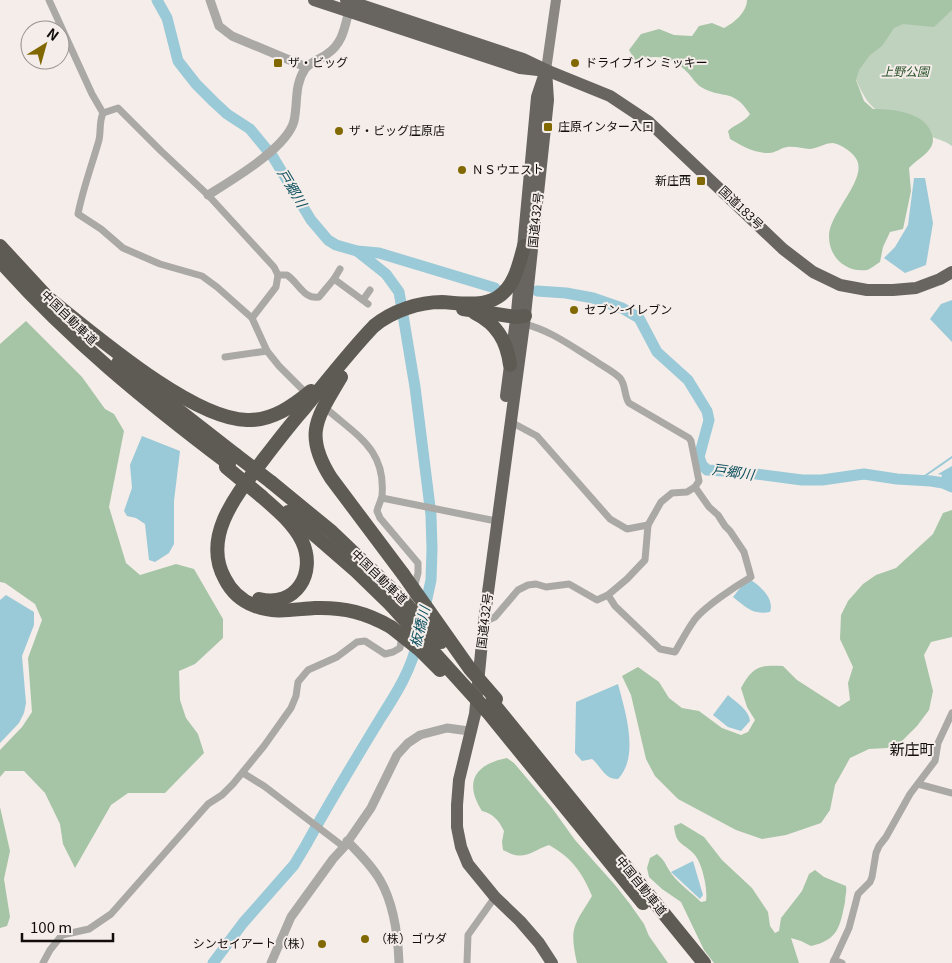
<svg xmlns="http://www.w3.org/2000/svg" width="952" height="963" viewBox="0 0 952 963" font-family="Georgia,'Noto Sans JP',serif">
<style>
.green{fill:#bfd2be}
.forest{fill:#a6c4a6}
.water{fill:#9ac9d7}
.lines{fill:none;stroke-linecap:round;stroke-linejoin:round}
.stream{stroke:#9ac9d7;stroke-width:2}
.river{stroke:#9ac9d7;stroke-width:11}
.minor{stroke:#aba9a6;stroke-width:7}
.tertiary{stroke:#aba9a6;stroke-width:9}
.secondary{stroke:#8a8783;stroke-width:10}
.trunk{stroke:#686560;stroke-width:12}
.motorway{stroke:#5e5b55;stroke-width:14}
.motorway-bridge{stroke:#5e5b55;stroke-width:14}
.poi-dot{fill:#816800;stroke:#f5ede9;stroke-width:2}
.labels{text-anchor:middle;stroke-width:4;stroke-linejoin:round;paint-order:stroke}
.poi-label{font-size:12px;fill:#100d0c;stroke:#f5ede9;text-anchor:start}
.park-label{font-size:12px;font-style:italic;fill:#265128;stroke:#f5ede9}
.street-label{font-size:12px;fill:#100d0c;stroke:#f5ede9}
.water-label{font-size:14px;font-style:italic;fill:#0c505e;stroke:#f5ede9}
.quarter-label{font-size:15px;fill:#100d0c;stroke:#f5ede9}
</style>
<rect width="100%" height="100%" fill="#f5ede9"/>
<path class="green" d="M952 0V146C944 140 936 139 927 135 911 129 881 117 870 104 863 96 859 86 855 77L876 31Z"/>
<g class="forest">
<path d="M747 0H952V10L934 27 903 24 894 28 882 46 870 55 859 70 856 80 864 101 873 109C893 109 923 112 931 132 933 136 934 142 931 147 927 155 916 160 909 168L911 191 903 229 890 232 883 247 880 262C876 264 871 269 867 270 846 273 829 257 829 237 828 213 871 177 855 157 851 151 840 144 833 143 825 143 818 148 810 149 803 149 795 146 787 147 781 148 775 153 769 153 754 153 742 146 730 139L728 131C735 124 745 122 750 114 732 87 723 100 701 87 696 84 692 77 688 73 672 56 657 54 635 60L629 50 641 34 659 29 674 35 692 36 699 26 712 23 724 28C734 23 747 12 747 0Z"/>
<path d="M26 321 82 377 105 409 114 414 124 431 109 507 126 563 140 575 176 564 194 569 223 619V638L195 664 179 671 180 700 186 718 198 734 204 753 165 793H128L111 805 75 868 63 844 60 824 45 793 24 771H5L0 777V750L22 727 32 712 28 658 42 620 35 604 5 583 0 582V344Z"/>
<path d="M952 510V637L931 642 924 655 933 691 929 710 917 726 900 743 887 748 869 749 850 758 835 785 830 810 821 823 786 835 762 839 736 830 678 799 655 776 646 759 631 695 622 676 638 667 659 682 669 698 682 708 699 711 722 728 741 735 748 732 755 720 747 707 741 688C753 666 759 665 783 666L797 680 839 707 850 700 848 683 853 667 840 639 841 615 848 601 863 584 876 575 896 568 933 534 943 513Z"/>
<path d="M507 758 514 763 552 808 575 840 615 885 630 904 644 924 649 936 668 963H577C569 927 574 926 592 896 582 872 572 858 549 845 529 852 525 862 503 850L502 842 504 831C499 821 494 814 482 811 463 781 476 764 507 758Z"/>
<path d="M0 807 10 851 4 879 10 917 7 926 0 928Z"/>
<path d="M681 823 704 837 722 860 752 888 768 912 770 926 775 933 779 931 781 918 802 891 809 874 815 870 824 877 846 886C847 892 845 896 845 902 840 927 838 940 811 946L801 941 791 938 799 963H714L704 950 681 902 662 889 649 877 647 868 650 858 657 854C666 862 664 862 669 870 676 882 691 892 701 902L706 901C708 889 702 861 693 853 682 842 676 845 674 826Z"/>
</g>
<g class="water">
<path d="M914 178H925L933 223 926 265 905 273 884 258 895 247 908 225Z"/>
<path d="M952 300V342L930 319 941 304Z"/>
<path d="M142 436 180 451 174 501V544L169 553 155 562 149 560 145 524 136 518 127 516 124 511 132 488 130 465Z"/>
<path d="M952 466V484L938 478H941L942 475 938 474Z"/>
<path d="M748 578C759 585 775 598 770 612 752 615 746 607 733 597Z"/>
<path d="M6 595 34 612V625L22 656 26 703 24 713 19 723 0 743V600Z"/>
<path d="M618 684C625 711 640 756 618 779 605 780 601 766 592 759L582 761 575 753 576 702Z"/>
<path d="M728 695C736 702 749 710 750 721L741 731 728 727 713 715Z"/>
<path d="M693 861 703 895 700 899 671 872Z"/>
</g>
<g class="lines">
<path class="stream" d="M919 480 952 457"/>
<g class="river">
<path d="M157 0 167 18 178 61 196 84 214 102 227 114 250 129 273 157 311 220 328 240 336 245 357 251 379 253 495 288"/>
<path d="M357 251 386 274 399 292 402 309 415 387 431 515 432 549 431 580 424 612"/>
<path d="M537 291 566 293 593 298 622 308 639 318 657 352 688 380 707 411 709 420 699 457 702 465 707 470 741 472 802 480H822L864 474 897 479 931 481 943 483 952 487"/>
<path d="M213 963 243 923 294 865 306 845C329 803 355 760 380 719 396 694 412 669 418 639"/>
</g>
<g class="minor">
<path d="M49 0 92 94 103 113"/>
<path d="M103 113C99 122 101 131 99 140 92 165 83 188 78 214L101 229 123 248 160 264 202 276 217 287 252 318 267 351 279 366 302 389"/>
<path d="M103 113 118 108 161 151 208 195 274 267 278 275 276 287 252 318"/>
<path d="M278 275H287C298 282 304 300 319 297L334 279 368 304"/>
<path d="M334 279 340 269"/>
<path d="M363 300 370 290"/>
<path d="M225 357 267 351"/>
<path d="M329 411C359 437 386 451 382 496 381 501 378 506 377 511L380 518 418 563V573L409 608"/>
<path d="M511 422 537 436 610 519 627 529 648 525"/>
<path d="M382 498 491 520"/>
<path d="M608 595 615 606 660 649 675 652C681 642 686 632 693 622 702 608 736 586 751 577L744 552 730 531 725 526 718 515 709 507 695 487"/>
<path d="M484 622 495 617 518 590 528 585 536 584 546 587 569 584 597 600 608 595 627 579 645 560 648 525 661 502 672 493 687 492 695 487 699 481 691 441 689 438 629 403C624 396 626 385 620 378 613 371 602 366 594 360 571 346 550 330 524 324"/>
<path d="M243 773 264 786 344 847"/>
<path d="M918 784 952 793"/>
<path d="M834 960 842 963"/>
<path d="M43 963 50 950 62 935 89 929 111 914 208 804 222 795 233 784 264 746 291 708 296 696 298 682 308 670 337 657 357 642 365 641 385 654 393 652 400 648 402 635"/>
<path d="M467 963 468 935 495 897"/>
<path d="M833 963 849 928 858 894 870 882 872 877 876 853 879 846 886 837 910 794 935 761 938 743 952 713"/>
</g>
<g class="tertiary">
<path d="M210 0 219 26 232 36 306 67"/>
<path d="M208 195C232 180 287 148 294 121 298 103 294 85 305 69 310 62 321 59 327 54 344 43 345 24 350 7"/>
<path d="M347 841C359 853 372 866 380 880 394 904 398 935 399 963"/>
<path d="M271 963 291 917 333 859 344 847 371 808 397 755 408 743 420 735 447 728 469 731"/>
</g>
<path class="secondary" d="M546 70 556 0"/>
<g class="trunk">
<path d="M314 0 520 68 538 70"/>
<path d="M346 0 523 59 546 70 610 96 649 122 783 249 813 272 840 285 867 290H893L916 288 940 279 952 272"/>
<path d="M546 70 548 100 524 324 484 622 475 714 459 780 457 805V827L461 847 468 864 495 897 520 921 539 943 552 963"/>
<path d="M506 396 517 312 537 97 544 76"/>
</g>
<g class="motorway">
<path d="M0 246 49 299"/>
<path d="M0 261C68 338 147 402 229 464"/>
<path d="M42 293C88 329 190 419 247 420 272 421 293 406 311 391"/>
<path d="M463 309 516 317 525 316"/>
<path d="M475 313C497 324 507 341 510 365"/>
<path d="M118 363 236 455"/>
<path d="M341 377C317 418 303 434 331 478L403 574"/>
<path d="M271 482 332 532 396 593"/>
<path d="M288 512 356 571 391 605"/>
<path d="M259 599C296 608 317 573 302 541 293 523 276 509 261 496"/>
<path d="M391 627C367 613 344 607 315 608 295 609 275 614 255 606 242 601 231 591 225 579 201 536 238 493 263 460 276 443 289 426 303 410 326 382 349 352 374 326 392 311 419 302 442 302 460 303 483 307 498 297 515 286 519 264 524 246"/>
<path d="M492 702 704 963"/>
<path d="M487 711 643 903"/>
</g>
<g class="motorway-bridge">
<path d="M236 455 271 482"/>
<path d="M226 467 261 496"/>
<path d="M403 574 470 669 496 699"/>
<path d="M396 593 441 642"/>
<path d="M391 605 487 711"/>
<path d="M391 627 420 650 440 670"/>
</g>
</g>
<g class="poi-dot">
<rect x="273" y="58" width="10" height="10" rx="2.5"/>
<circle cx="575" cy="63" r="5"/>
<rect x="543" y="122" width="10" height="10" rx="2.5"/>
<circle cx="339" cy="131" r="5"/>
<circle cx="462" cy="170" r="5"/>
<rect x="696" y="176" width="10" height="10" rx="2.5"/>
<circle cx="574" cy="310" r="5"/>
<circle cx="365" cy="939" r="5"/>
<circle cx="322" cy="944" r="5"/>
</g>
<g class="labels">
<g class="poi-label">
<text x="288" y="67">ザ・ビッグ</text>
<text x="585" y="67">ドライブイン ミッキー</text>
<text x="558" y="131">庄原インター入口</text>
<text x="349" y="135">ザ・ビッグ庄原店</text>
<text x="472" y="174">ＮＳウエスト</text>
<text x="691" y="185" text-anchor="end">新庄西</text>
<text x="584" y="314">セブン-イレブン</text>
<text x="375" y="943">（株）ゴウダ</text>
<text x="312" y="948" text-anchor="end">シンセイアート（株）</text>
</g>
<g class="park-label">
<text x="905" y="76">上野公園</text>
</g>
<g class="street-label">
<text transform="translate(741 208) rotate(44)" y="4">国道183号</text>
<text transform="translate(536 220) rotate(-84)" y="4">国道432号</text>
<text transform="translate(69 318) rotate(44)" y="4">中国自動車道</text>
<text transform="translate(379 577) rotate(44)" y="4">中国自動車道</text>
<text transform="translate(485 621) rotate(-83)" y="4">国道432号</text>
<text transform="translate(641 886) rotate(51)" y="4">中国自動車道</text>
</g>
<g class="water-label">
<text transform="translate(292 188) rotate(59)" y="5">戸郷川</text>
<text transform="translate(733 472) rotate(8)" y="5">戸郷川</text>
<text transform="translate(420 627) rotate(-76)" y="5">板橋川</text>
</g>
<g class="quarter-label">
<text x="912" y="755">新庄町</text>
</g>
</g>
<g transform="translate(45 45) rotate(37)"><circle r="24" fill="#f5ede9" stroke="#999391"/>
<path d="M0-4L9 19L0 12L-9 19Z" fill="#816800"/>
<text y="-8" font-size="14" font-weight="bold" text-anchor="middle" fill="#100d0c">N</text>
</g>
<path d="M22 933v8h91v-8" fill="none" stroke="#100d0c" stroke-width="2.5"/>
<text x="30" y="933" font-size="15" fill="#100d0c" stroke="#f5ede9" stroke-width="4" paint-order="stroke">100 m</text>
</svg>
